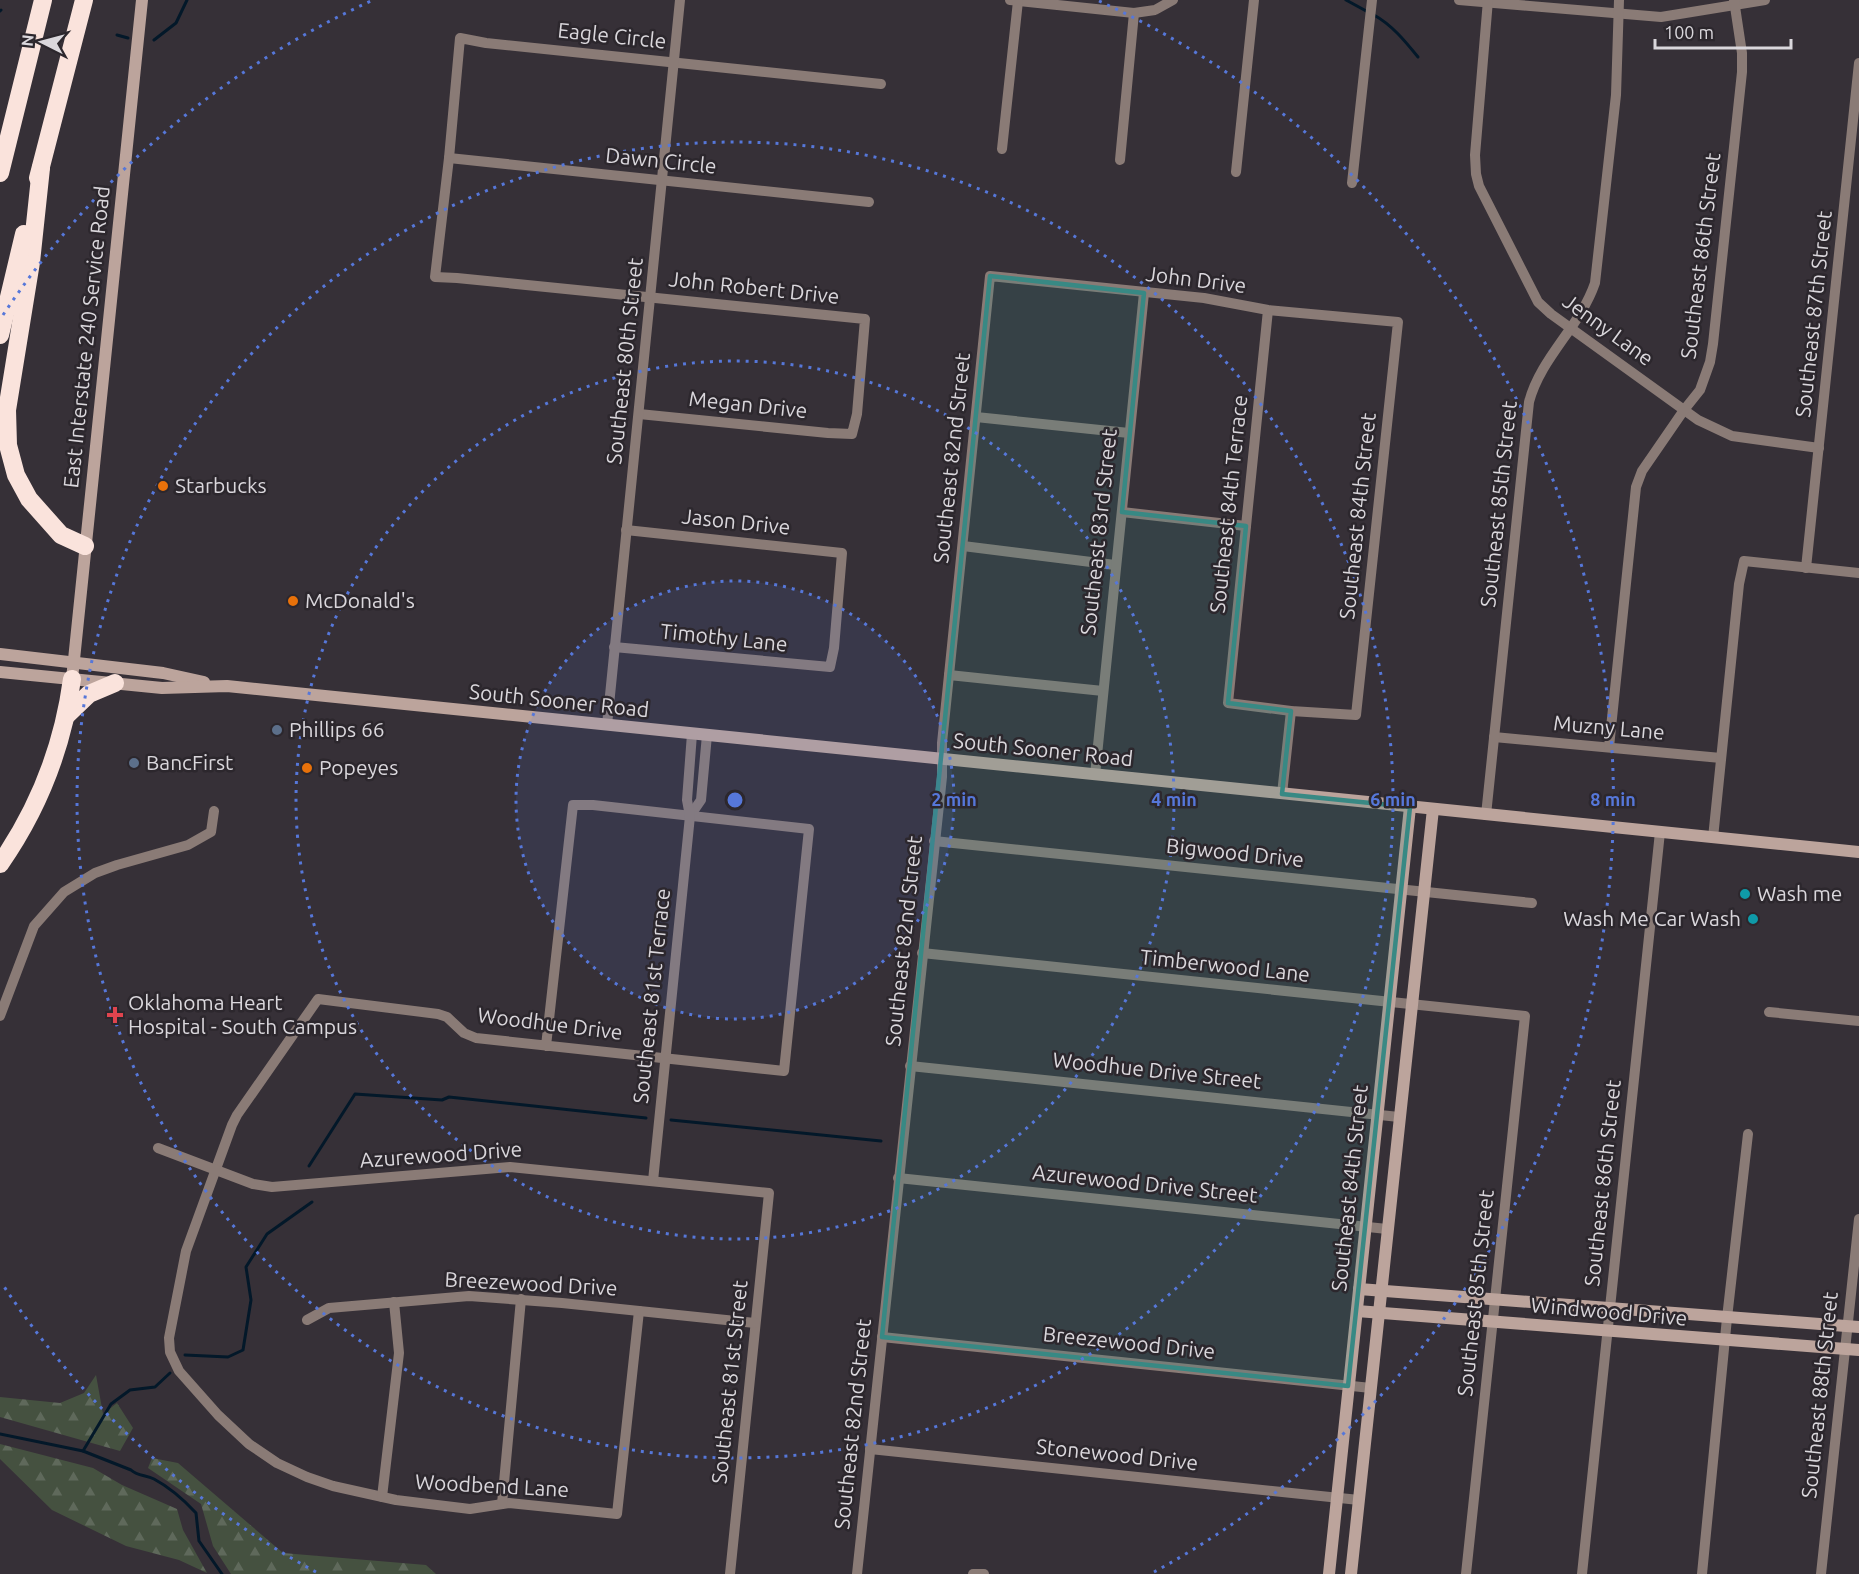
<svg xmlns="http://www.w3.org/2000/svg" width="1859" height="1574" viewBox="0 0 1859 1574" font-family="Ubuntu,sans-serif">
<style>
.forest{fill:url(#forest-firs)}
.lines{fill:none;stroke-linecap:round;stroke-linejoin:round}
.stream{stroke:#031829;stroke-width:3}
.street{stroke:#8a7b76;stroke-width:10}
.secondary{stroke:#bca49c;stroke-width:12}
.highway{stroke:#fae3dc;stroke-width:18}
.marked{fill:#388984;fill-opacity:0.2;stroke:#388984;stroke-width:4.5;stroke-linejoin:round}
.ring{fill:none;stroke:#5677d9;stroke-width:3;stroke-dasharray:3 6}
.food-dot{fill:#e8710a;stroke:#2c272d;stroke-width:2}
.service-dot{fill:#5c6f8a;stroke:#2c272d;stroke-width:2}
.culture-dot{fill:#0f9aa8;stroke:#2c272d;stroke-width:2}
.health-dot{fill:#e0444e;stroke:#2c272d;stroke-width:2}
.labels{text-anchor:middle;stroke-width:5;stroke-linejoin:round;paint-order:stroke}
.street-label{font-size:21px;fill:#dad7dc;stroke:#2c272d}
.poi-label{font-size:21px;fill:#dad7dc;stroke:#2c272d;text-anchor:start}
.centre{fill:#5677d9;stroke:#2c272d;stroke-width:3}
.ring-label{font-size:18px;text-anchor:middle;font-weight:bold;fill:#5677d9;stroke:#2c272d;stroke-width:5;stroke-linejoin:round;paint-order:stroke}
</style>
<defs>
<pattern id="forest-firs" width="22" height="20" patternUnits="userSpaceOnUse" patternTransform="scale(1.5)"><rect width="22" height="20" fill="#455140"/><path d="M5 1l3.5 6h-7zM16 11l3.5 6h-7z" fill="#5f695b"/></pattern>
</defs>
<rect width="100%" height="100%" fill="#363037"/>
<g class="forest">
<path d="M96 1375 103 1414 117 1403 133 1428 120 1451 0 1417V1397L60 1403 84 1393Z"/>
<path d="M0 1444 93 1468 122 1485 177 1509 183 1530 207 1573 179 1560 126 1546 52 1510 0 1459Z"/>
<path d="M152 1458 178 1463 283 1553 426 1565 436 1574H231L213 1546 201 1504 148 1468Z"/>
</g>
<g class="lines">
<g class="stream">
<path d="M1346 0 1368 12"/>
<path d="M0 11 1 10"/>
<path d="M1374 15C1392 25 1405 41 1418 57"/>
<path d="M117 35 128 38"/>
<path d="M154 40 176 23 187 0"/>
<path d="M671 1120 881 1141"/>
<path d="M309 1166 355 1094 442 1100 449 1097 646 1118"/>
<path d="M185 1355 228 1357 243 1350 251 1300 246 1267 267 1234 312 1202"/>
<path d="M0 1434 83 1451 131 1470C137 1476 146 1475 154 1479 169 1487 184 1500 196 1513L199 1541 222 1574"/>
<path d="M83 1451 111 1404 130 1390 155 1387 170 1373"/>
</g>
<g class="street">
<path d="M1010 0 1134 13 1155 10 1173 0"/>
<path d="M1459 0 1661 17 1765 0"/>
<path d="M1488 0 1475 155 1476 174 1479 186 1538 302 1551 314 1698 420 1732 436 1819 448"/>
<path d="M1002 149 1018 1"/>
<path d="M449 158 869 202"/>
<path d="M1120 160 1134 13"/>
<path d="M1236 172 1254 0"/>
<path d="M1352 183 1372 0"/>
<path d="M639 414 828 433 852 434 857 414 865 319 457 278 435 277 449 158 460 38 486 43 881 84"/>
<path d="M976 417 1129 433"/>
<path d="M1122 512 1246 526"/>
<path d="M963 546 1115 565"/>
<path d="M1806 568 1859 63"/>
<path d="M614 647 830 667 834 648 842 553 626 530"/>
<path d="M949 675 1103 691"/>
<path d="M607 725 680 0"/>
<path d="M1494 737 1721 758"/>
<path d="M1609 747 1636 487 1642 471 1684 410 1700 390 1710 362 1713 344 1742 72V53L1734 0"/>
<path d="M1095 775 1144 293"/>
<path d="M1282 794 1291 711"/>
<path d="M1486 815 1529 402C1541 357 1580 327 1595 283L1616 95 1619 0"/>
<path d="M690 816 701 800 707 735"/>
<path d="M1713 838 1739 584 1744 561 1859 573"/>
<path d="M934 841 1532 903"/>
<path d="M922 953 1525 1016 1466 1574"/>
<path d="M1769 1012 1859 1021"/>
<path d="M0 1016 34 926 64 892 95 873 117 865 188 845 211 832 214 811"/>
<path d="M546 1046 573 805H593L809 829 784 1071 476 1038 464 1033 447 1017 438 1014 318 999 237 1115 232 1125 186 1251 169 1338 170 1352 179 1371 218 1415 249 1444 277 1463 307 1477 333 1486 396 1500 470 1509 509 1503 617 1514 639 1311"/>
<path d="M910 1066 1399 1117"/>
<path d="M158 1148 253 1184 272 1187 510 1167 769 1193 730 1574"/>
<path d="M898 1178 1387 1229"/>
<path d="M653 1181 690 816 687 800 692 734"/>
<path d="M307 1320 329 1308 469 1296 562 1303 755 1323"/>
<path d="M882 1337 1371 1388"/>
<path d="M870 1449 1359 1500"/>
<path d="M382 1497 399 1353 394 1302"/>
<path d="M502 1504 521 1299"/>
<path d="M857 1574 942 777V743L990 276 1204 298 1268 310 1398 322 1356 715 1291 711 1228 703 1268 310"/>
<path d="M973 1574H984"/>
<path d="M1582 1574 1660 832"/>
<path d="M1702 1574 1727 1318 1748 1134"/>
<path d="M1821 1574 1859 1219"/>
</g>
<g class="secondary">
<path d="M0 654 163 673 204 682"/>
<path d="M0 672 162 688 227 686 1859 852"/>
<path d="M72 679 142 0"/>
<path d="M1359 1289 1859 1327"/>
<path d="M1357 1311 1859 1350"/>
<path d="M1329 1574 1410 807"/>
<path d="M1351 1574 1433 809"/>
</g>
<g class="highway">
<path d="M41 168 31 262 7 410 8 445 16 475 29 499 61 535 85 546"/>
<path d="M0 173 43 0"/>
<path d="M38 178 84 0"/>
<path d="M0 335 24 234"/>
<path d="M66 716 89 694 115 683"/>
<path d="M0 864C39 808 63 746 72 679"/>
</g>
</g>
<path class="marked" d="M990 276 1144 293 1122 512 1246 526 1228 703 1291 711 1282 794 1410 807 1348 1386 882 1337Z"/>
<circle cx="735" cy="800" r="219" fill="#5677d9" fill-opacity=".12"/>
<g class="ring">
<circle cx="735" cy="800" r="219"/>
<circle cx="735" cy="800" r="439"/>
<circle cx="735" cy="800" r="658"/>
<path d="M316 1572A878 878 0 0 1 3 1285M3 315A878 878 0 0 1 371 1M1099 1A878 878 0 0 1 1154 1572"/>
</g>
<g class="food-dot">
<circle cx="163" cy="486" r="6"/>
<circle cx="293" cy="601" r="6"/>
<circle cx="307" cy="768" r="6"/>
</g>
<g class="service-dot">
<circle cx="277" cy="730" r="6"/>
<circle cx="134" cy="763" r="6"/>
</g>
<g class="culture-dot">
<circle cx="1745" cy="894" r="6"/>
<circle cx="1753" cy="919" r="6"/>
</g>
<path class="health-dot" d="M112 1006h6v6h6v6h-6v6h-6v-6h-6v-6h6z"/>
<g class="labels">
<g class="street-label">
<text transform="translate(612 36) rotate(6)" y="7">Eagle Circle</text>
<text transform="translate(661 161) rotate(6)" y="7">Dawn Circle</text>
<text transform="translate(1701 256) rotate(-83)" y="7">Southeast 86th Street</text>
<text transform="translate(1196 280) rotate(7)" y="7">John Drive</text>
<text transform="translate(754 288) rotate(6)" y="7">John Robert Drive</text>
<text transform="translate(1814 314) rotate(-84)" y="7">Southeast 87th Street</text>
<text transform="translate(1608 330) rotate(36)" y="7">Jenny Lane</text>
<text transform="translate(87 337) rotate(-84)" y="7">East Interstate 240 Service Road</text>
<text transform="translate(625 361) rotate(-84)" y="7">Southeast 80th Street</text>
<text transform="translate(748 405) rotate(6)" y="7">Megan Drive</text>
<text transform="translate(952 458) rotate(-84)" y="7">Southeast 82nd Street</text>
<text transform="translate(1229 504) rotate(-84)" y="7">Southeast 84th Terrace</text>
<text transform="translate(1499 504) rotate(-84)" y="7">Southeast 85th Street</text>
<text transform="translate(1358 516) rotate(-84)" y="7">Southeast 84th Street</text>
<text transform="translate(736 522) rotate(6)" y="7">Jason Drive</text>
<text transform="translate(1099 532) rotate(-84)" y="7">Southeast 83rd Street</text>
<text transform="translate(724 638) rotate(6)" y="7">Timothy Lane</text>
<text transform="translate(559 701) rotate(6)" y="7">South Sooner Road</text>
<text transform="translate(1609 728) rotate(5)" y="7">Muzny Lane</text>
<text transform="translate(1043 750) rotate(6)" y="7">South Sooner Road</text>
<text transform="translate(1235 853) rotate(6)" y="7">Bigwood Drive</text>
<text transform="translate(904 941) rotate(-84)" y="7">Southeast 82nd Street</text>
<text transform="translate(1225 966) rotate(6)" y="7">Timberwood Lane</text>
<text transform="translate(652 996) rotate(-84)" y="7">Southeast 81st Terrace</text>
<text transform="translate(550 1024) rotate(7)" y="7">Woodhue Drive</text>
<text transform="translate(1157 1071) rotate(6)" y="7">Woodhue Drive Street</text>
<text transform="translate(441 1155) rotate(-4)" y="7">Azurewood Drive</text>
<text transform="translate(1603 1183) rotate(-84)" y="7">Southeast 86th Street</text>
<text transform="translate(1145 1184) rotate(6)" y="7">Azurewood Drive Street</text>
<text transform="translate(1350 1188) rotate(-84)" y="7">Southeast 84th Street</text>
<text transform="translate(531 1284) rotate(3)" y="7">Breezewood Drive</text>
<text transform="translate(1476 1293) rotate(-84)" y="7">Southeast 85th Street</text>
<text transform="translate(1609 1312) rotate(5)" y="7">Windwood Drive</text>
<text transform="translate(1129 1343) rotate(6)" y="7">Breezewood Drive</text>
<text transform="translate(730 1382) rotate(-84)" y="7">Southeast 81st Street</text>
<text transform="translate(1820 1395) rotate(-84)" y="7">Southeast 88th Street</text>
<text transform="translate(853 1424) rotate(-84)" y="7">Southeast 82nd Street</text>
<text transform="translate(1117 1455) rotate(6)" y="7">Stonewood Drive</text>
<text transform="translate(492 1486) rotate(3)" y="7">Woodbend Lane</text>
</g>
<g class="poi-label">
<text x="175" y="493">Starbucks</text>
<text x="305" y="608">McDonald's</text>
<text x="289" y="737">Phillips 66</text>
<text x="146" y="770">BancFirst</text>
<text x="319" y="775">Popeyes</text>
<text x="1757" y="901">Wash me</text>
<text x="1741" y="926" text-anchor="end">Wash Me Car Wash</text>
<text x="128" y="1010">Oklahoma Heart<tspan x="128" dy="24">Hospital - South Campus</tspan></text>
</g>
</g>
<circle cx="735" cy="800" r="9" class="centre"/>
<g class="ring-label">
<text x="954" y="806">2 min</text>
<text x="1174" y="806">4 min</text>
<text x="1393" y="806">6 min</text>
<text x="1613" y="806">8 min</text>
</g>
<g transform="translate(42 42) rotate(276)" stroke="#2c272d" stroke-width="4.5" paint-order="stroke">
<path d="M0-4.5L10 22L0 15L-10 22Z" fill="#dad7dc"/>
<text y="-9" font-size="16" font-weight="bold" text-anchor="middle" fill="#dad7dc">N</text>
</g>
<path d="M1655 39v9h136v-9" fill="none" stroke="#dad7dc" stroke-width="3"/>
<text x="1664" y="39" font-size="18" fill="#dad7dc" stroke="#2c272d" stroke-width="4.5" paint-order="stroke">100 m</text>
</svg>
